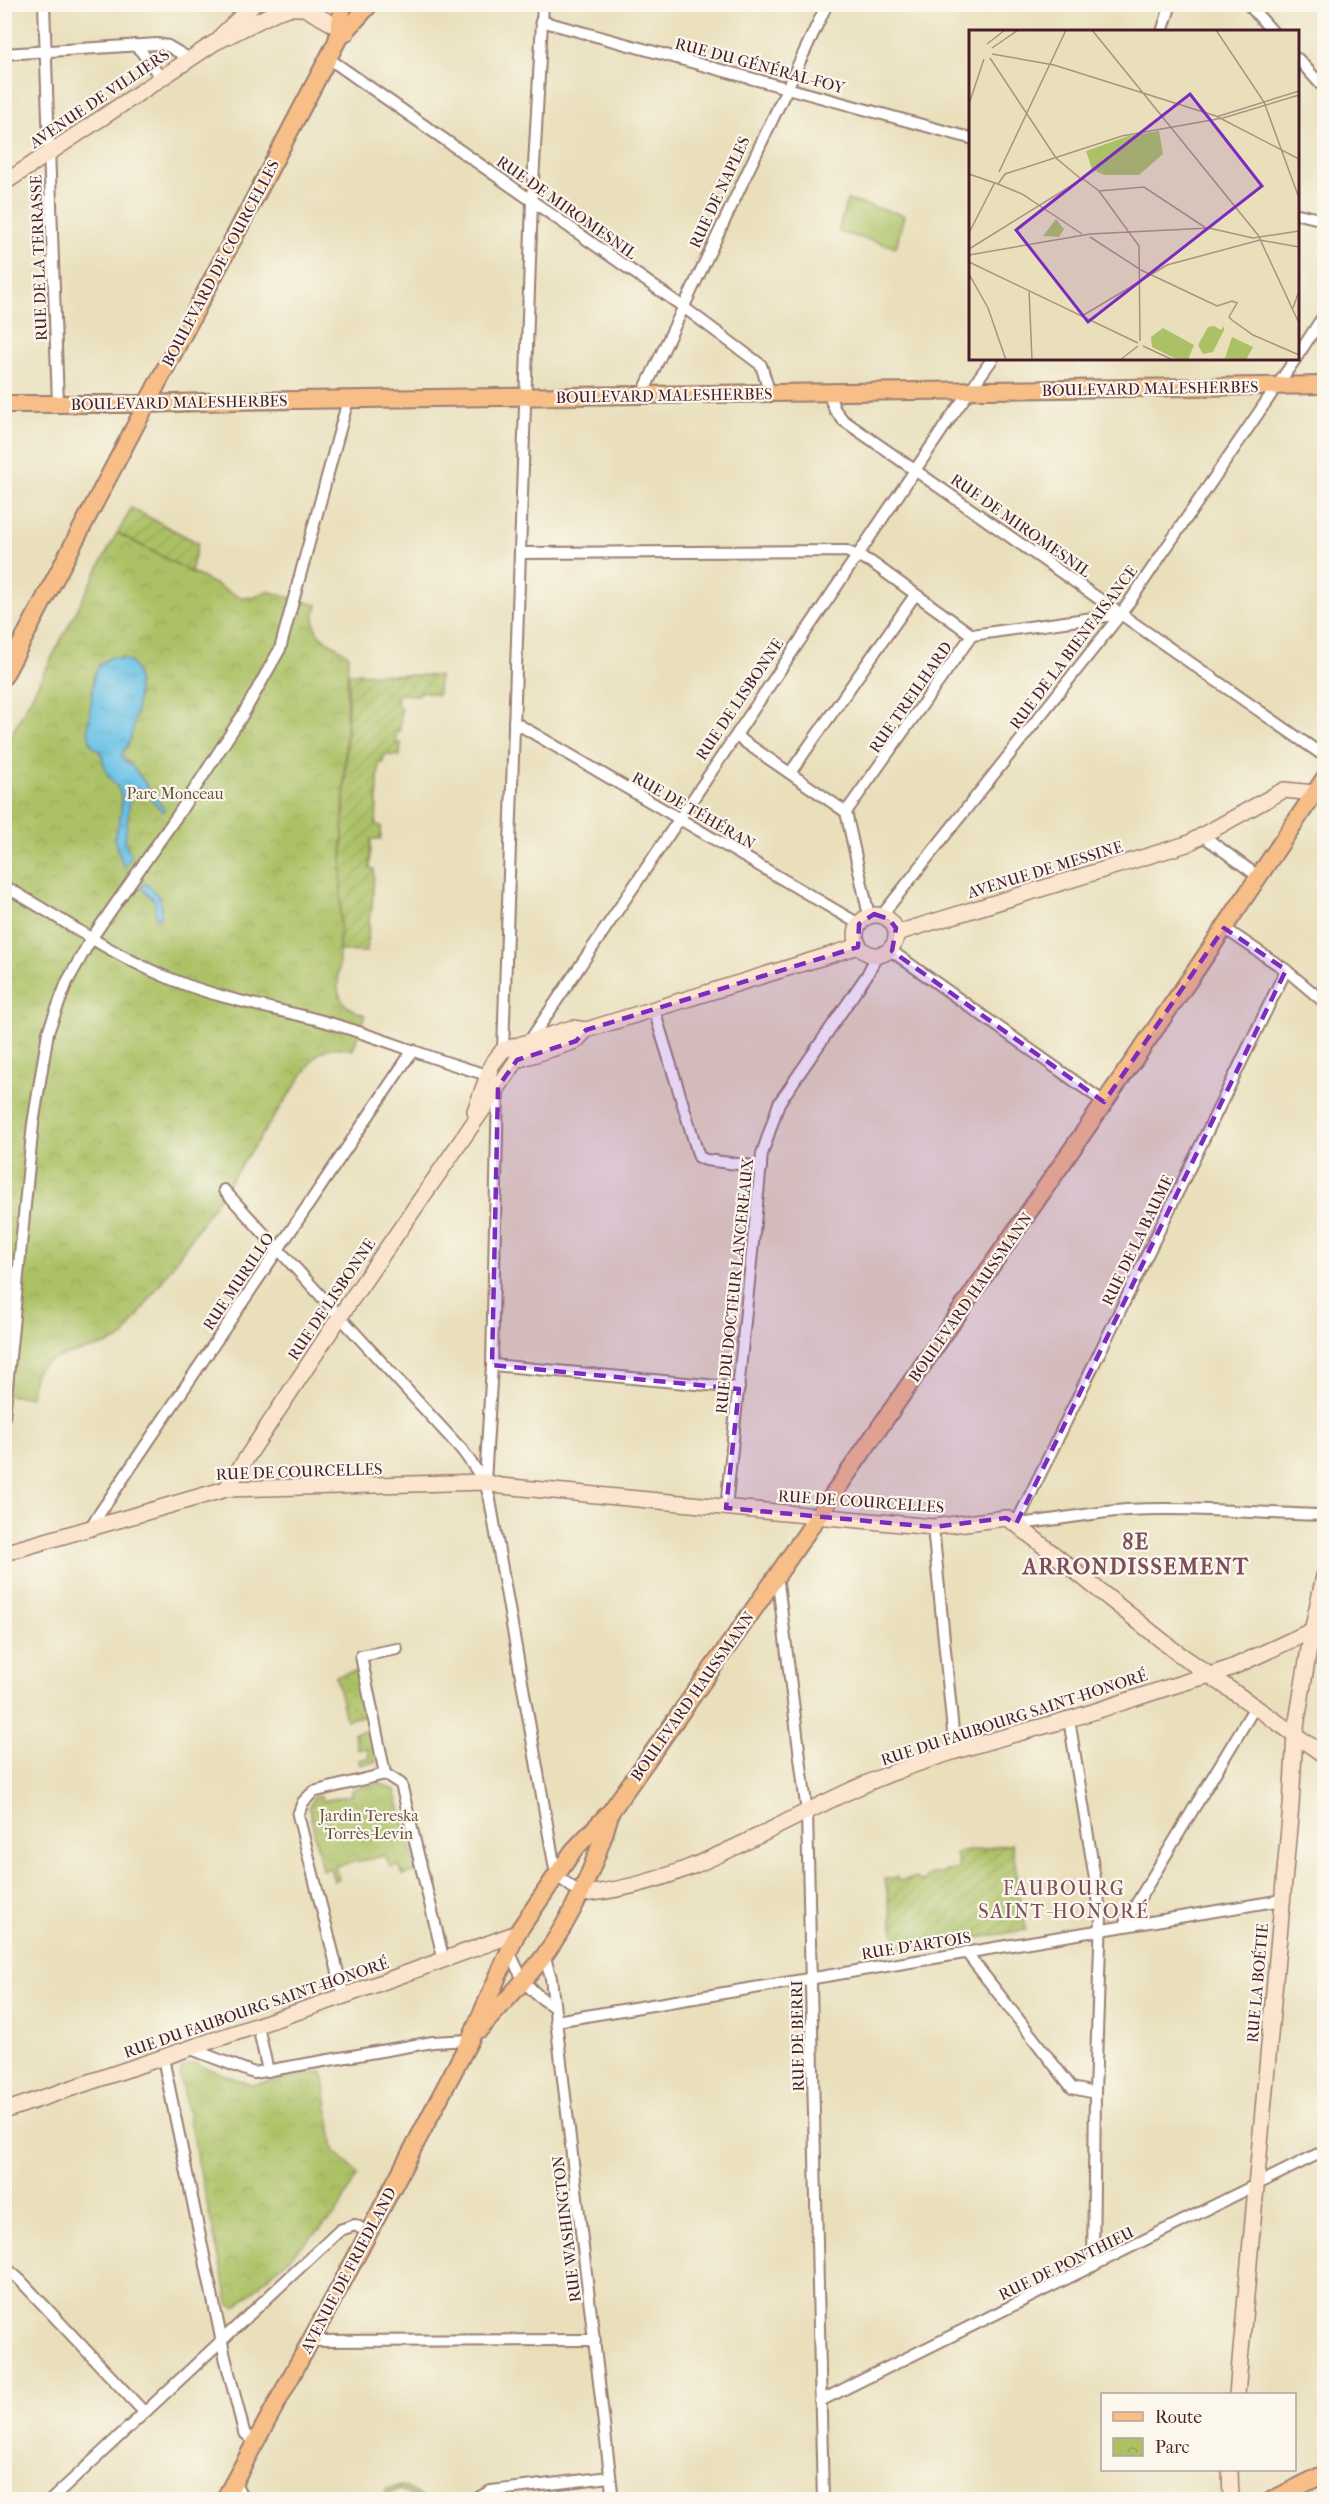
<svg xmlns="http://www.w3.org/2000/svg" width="1329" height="2504" viewBox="0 0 1329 2504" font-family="'IM FELL French Canon',serif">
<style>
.grass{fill:url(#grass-dots);stroke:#7b7048;stroke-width:1.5}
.park{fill:url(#park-crowns);stroke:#7b7048;stroke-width:1.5}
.garden{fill:url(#garden-furrows);stroke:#7b7048;stroke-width:1.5}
.pitch{fill:#acc165;stroke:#7b7048;stroke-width:1.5}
.water{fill:url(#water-ripples);stroke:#5a7088;stroke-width:1.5}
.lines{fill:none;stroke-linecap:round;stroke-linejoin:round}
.street-casing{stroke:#9a7f73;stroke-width:14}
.secondary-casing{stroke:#9a7f73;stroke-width:18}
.primary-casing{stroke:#9a7f73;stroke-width:20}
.street{stroke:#fff;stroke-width:10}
.secondary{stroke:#fce5cf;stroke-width:15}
.primary{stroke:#f7be87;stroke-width:16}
.marked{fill:#7b2cbf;fill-opacity:0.2;stroke:#7b2cbf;stroke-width:4.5;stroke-dasharray:12 8;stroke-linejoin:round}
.labels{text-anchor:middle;stroke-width:4.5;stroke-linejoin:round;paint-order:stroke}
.street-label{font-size:16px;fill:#4a1f2b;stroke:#fbf7ec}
.park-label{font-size:16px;fill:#67503c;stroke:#fbf7ec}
.quarter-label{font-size:20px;letter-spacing:1.5px;fill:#7e4e5d;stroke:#fbf7ec}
.district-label{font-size:22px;font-weight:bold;letter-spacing:1.5px;fill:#7e4e5d;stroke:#fbf7ec}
.inset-road{fill:none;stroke:#a99281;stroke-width:1.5}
.view{fill:#7b2cbf;fill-opacity:0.15;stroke:#7b2cbf;stroke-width:3}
.inset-edge{fill:none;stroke:#4a1f2b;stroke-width:3}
</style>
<defs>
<pattern id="grass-dots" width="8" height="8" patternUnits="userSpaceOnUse" patternTransform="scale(1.5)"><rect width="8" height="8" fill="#acc165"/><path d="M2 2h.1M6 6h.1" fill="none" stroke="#96a558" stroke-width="1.8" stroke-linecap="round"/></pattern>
<pattern id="park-crowns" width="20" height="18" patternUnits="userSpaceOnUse" patternTransform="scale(1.5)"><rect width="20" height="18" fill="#acc165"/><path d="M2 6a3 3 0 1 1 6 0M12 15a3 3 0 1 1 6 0" fill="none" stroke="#96a558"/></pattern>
<pattern id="garden-furrows" width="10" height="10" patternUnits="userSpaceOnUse" patternTransform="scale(1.5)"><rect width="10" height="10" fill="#acc165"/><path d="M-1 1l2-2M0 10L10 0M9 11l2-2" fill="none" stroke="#96a558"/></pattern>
<pattern id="water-ripples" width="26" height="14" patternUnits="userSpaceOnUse" patternTransform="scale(1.5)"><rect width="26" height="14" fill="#69c1e6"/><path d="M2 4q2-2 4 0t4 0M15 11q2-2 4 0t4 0" fill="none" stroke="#5da5c5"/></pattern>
</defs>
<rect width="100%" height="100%" fill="#fbf7ec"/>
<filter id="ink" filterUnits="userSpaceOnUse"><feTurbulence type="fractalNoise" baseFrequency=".0167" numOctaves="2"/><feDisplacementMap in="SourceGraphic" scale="12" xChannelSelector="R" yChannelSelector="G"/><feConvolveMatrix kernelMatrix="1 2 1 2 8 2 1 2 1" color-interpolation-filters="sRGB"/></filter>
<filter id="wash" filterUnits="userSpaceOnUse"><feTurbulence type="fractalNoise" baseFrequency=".008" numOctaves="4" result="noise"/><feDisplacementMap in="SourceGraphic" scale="24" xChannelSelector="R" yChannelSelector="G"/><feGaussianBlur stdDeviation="1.35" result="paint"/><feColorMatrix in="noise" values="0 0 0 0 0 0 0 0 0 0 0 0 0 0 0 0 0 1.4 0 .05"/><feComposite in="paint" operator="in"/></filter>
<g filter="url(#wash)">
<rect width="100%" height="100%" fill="#e9dfbb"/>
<g class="grass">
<path d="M357 1671 367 1715 346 1720 336 1676Z"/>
<path d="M369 1730 376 1762 360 1765 359 1760 369 1757 367 1748 357 1750 354 1733Z"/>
<path d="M402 2486 427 2499H417L400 2490 390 2493 386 2499H381L387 2489Z"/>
</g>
<g class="park">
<path d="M117 533 237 596 253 598 267 591 317 605C307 640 327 637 348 655L338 988C340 1004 350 1010 365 1015L353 1050C338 1046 327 1046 315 1057L125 1335C105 1353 45 1351 35 1374 32 1381 32 1390 31 1397L4 1395V749Z"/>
<path d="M379 1783 395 1790 417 1871 403 1875 399 1865 390 1867 385 1856 335 1866 339 1879 334 1881 330 1868 322 1870 309 1809 314 1797 321 1796 322 1801 351 1795V1790Z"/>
<path d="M194 2063 251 2085 323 2072 334 2150 358 2174 336 2214 236 2307 229 2305 180 2078 181 2069Z"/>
</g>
<g class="garden">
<path d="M131 508 198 543 191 572 118 533Z"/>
<path d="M349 673 439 676 438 695 422 691 418 695 398 694 397 706 401 707 400 731 397 730 396 743H401L400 756 384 755 383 763H379L376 825 381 826V839H371L370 868 374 869 372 910 370 911 367 952 339 951Z"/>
<path d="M1012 1844 1026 1930 897 1951 885 1879 897 1877 898 1881 915 1878 920 1881 925 1880 929 1875 959 1869 956 1853Z"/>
</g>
<path class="pitch" d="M847 200 904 215 896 247 838 232Z"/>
<g class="water">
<path d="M111 657 121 659 120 657C127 659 132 662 135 669 142 684 135 724 130 740 128 747 122 750 122 757L133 767 165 810 163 812 142 790 137 788 131 792 125 840 131 858 124 867 114 839 121 814V796L119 789 107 774 101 753 91 744 88 729 94 675 100 664Z"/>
<path d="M145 883C158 893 165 902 160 918L156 919 154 900 141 888Z"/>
</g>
</g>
<g filter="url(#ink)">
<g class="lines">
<g class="street-casing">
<g id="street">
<path d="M44 4 58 404"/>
<path d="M1248 4 1273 32"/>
<path d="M541 21 970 138"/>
<path d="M1162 32 1171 4"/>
<path d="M134 45 141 51 161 78"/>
<path d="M4 54 157 44 168 46 190 59"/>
<path d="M328 58 682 306 761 365 770 394"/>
<path d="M1298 59 1324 88"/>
<path d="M1298 214 1324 220"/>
<path d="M1298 355 1324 315"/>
<path d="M828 393 835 410 843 420 1324 756"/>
<path d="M642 395 827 4"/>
<path d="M520 553 846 551 871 562 972 635"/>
<path d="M514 722 859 924"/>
<path d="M736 736 846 812"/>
<path d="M790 773 915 595"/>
<path d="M1202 835 1259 877"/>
<path d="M4 886C60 917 111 955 171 979 217 998 267 1007 315 1019 374 1034 429 1059 488 1075L498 1087 492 1365 485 1482 490 1500 556 1875 581 1894"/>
<path d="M882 915 1121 614 1296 358"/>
<path d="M869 916 846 812 972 635 1121 614"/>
<path d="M1224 928 1286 970 1324 1002"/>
<path d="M890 950 1104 1102"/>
<path d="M1286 970 1016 1524C1053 1521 1089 1513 1126 1510 1192 1506 1259 1514 1324 1515"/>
<path d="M654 1010 699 1157 706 1160 761 1167"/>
<path d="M528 1043 951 417 993 358"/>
<path d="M503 1050 532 201 543 4"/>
<path d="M224 1190 462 1450 485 1482"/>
<path d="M492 1365 739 1388"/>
<path d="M4 1417 33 1124 48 1032 67 982 91 939 179 813 242 716 280 649 348 400"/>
<path d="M726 1508 762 1154 779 1103 867 975 877 955"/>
<path d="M933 1527 955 1752"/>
<path d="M89 1529 413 1050"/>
<path d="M777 1575 807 1813 823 2500"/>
<path d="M1069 1719 1101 1916 1095 2093 1093 2266"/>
<path d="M385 1774 361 1656 397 1649"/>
<path d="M1123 1926 1256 1705"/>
<path d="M509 1950C521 1980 528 1990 554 2007"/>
<path d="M966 1952 1072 2088 1095 2093"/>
<path d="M544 1955 551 1978 613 2500"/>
<path d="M344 1996 298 1815 303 1802 313 1792 385 1774 401 1784 444 1961"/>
<path d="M556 2021 1282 1900"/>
<path d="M258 2026 268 2071"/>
<path d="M191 2049 254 2073 433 2042 470 2040"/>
<path d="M163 2058 225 2357 244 2432 255 2443"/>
<path d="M4 2266 20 2280 144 2412"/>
<path d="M310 2341 595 2340"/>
<path d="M820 2401 1324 2151"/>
<path d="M234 2481 244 2500"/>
<path d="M51 2500 340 2230 355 2225 368 2232"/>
<path d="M474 2500 491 2491 610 2477"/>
</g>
</g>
<g class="secondary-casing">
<g id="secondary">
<path d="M222 35 254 4"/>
<path d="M4 183 214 43 276 12 289 8H304L347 32"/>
<circle cx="876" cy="935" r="20"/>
<path d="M897 933 1187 844 1284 790 1314 793"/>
<path d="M475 1111 492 1064 503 1050 572 1028 586 1030 859 946"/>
<path d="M226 1489 347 1306 517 1060 576 1041 586 1030"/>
<path d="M4 1553 226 1489 485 1482 501 1486 933 1527 1006 1518 1016 1524 1175 1651 1324 1755"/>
<path d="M581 1894C685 1886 770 1825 863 1785 928 1756 998 1739 1066 1720 1115 1706 1161 1688 1210 1675L1233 1667 1324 1625"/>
<path d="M4 2111 344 1996 517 1933"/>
<path d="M1237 2394 1291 1806 1295 1733 1312 1631 1324 1576"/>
<path d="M1230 2470 1231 2500"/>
</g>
</g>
<g class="primary-casing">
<g id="primary">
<path d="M337 41 343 4"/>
<path d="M4 404H146L235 401 1324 385"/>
<path d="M4 676 337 41 370 4"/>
<path d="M480 2029C501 2005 525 1981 544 1956 575 1913 595 1866 610 1815"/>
<path d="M224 2500 349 2270 470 2040 517 1933 573 1851 611 1811 740 1629 1194 973 1324 779"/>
<path d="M1272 2500 1324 2474"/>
</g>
</g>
<use href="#street" class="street"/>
<use href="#secondary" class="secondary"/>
<use href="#primary" class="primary"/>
</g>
</g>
<path class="marked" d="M874 914 889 919 896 928 892 951 1104 1102 1224 928 1286 970 1016 1524 1006 1518 933 1527 726 1508 739 1389 492 1365 498 1087 517 1060 576 1041 586 1030 858 947 859 924Z"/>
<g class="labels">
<g class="street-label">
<text transform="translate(760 65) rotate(15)" y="6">RUE DU GÉNÉRAL-FOY</text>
<text transform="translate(99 98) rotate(-34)" y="6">AVENUE DE VILLIERS</text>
<text transform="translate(719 192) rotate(-65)" y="6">RUE DE NAPLES</text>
<text transform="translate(567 207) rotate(35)" y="6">RUE DE MIROMESNIL</text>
<text transform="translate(38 258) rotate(-92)" y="6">RUE DE LA TERRASSE</text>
<text transform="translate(220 263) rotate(-62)" y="6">BOULEVARD DE COURCELLES</text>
<text transform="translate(1150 388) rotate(-1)" y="6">BOULEVARD MALESHERBES</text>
<text transform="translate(664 395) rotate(-1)" y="6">BOULEVARD MALESHERBES</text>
<text transform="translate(179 402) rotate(-1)" y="6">BOULEVARD MALESHERBES</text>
<text transform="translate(1021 525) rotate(35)" y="6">RUE DE MIROMESNIL</text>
<text transform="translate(1073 647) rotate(-53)" y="6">RUE DE LA BIENFAISANCE</text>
<text transform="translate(910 697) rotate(-55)" y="6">RUE TREILHARD</text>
<text transform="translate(739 699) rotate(-56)" y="6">RUE DE LISBONNE</text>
<text transform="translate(694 810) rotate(30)" y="6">RUE DE TÉHÉRAN</text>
<text transform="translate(1045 869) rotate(-17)" y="6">AVENUE DE MESSINE</text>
<text transform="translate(1137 1240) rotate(-64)" y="6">RUE DE LA BAUME</text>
<text transform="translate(238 1281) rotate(-56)" y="6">RUE MURILLO</text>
<text transform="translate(734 1286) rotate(-84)" y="6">RUE DU DOCTEUR LANCEREAUX</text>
<text transform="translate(970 1297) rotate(-55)" y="6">BOULEVARD HAUSSMANN</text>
<text transform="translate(331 1299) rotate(-56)" y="6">RUE DE LISBONNE</text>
<text transform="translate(299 1471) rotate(-2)" y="6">RUE DE COURCELLES</text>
<text transform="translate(861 1501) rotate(4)" y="6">RUE DE COURCELLES</text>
<text transform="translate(692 1696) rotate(-55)" y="6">BOULEVARD HAUSSMANN</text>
<text transform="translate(1014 1717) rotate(-18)" y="6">RUE DU FAUBOURG SAINT-HONORÉ</text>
<text transform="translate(916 1945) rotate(-9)" y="6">RUE D'ARTOIS</text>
<text transform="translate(1257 1983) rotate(-85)" y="6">RUE LA BOÉTIE</text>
<text transform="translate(256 2007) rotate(-19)" y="6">RUE DU FAUBOURG SAINT-HONORÉ</text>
<text transform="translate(797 2036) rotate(-91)" y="6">RUE DE BERRI</text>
<text transform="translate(566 2229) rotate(-97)" y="6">RUE WASHINGTON</text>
<text transform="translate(1066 2263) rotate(-26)" y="6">RUE DE PONTHIEU</text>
<text transform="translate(348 2270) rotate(-62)" y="6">AVENUE DE FRIEDLAND</text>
</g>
<g class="park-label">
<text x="175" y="799">Parc Monceau</text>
<text x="369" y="1821">Jardin Tereska<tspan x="369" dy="18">Torrès-Levin</tspan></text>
</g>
<g class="quarter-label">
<text x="1064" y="1895">FAUBOURG<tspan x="1064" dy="23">SAINT-HONORÉ</tspan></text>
</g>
<g class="district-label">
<text x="1136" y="1549">8E<tspan x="1136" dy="25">ARRONDISSEMENT</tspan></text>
</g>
</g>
<g transform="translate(969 30)">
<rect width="330" height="330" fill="#e9dfbb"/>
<path d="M245 296 252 300 255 296V300L244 322 234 324 229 315 239 297Z" fill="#acc165"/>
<path d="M190 101 194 124 170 145H135L123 139 117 121 159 106ZM87 189 95 199 90 207 74 206Z" fill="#acc165"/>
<path d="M194 298 225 315 219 330H209L183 317 182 307ZM263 307 284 317 277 330 256 328Z" fill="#acc165"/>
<path class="inset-road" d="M123 0 289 205 330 293M247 0 295 72 330 168M18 14 36 0M23 18 49 0M23 24 85 35 247 86 330 129M21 28 87 128 112 149M0 74 15 29M247 87 330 61M30 142 97 0M0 144 29 154 36 144 153 106 254 88 330 65M113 148 130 161 170 216 171 311M29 154 53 164 113 204M130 161 175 157 237 198M0 203 26 152M121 207 172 240 248 276 263 271 268 273 260 287 263 290 284 305 330 325M291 210 330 217M0 219 113 149M0 225 121 204 240 198 284 208 330 201M0 232 169 313M0 244 19 278 37 330M60 260 63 330M324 278 330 261M113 286 198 235 291 210M174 316 204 330M151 330 169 316"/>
<path class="view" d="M221 64 293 156 119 292 47 200Z"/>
<rect width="330" height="330" class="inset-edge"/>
</g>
<rect width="1329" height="2504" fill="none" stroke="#fbf7ec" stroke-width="24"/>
<rect x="1101" y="2393" width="195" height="78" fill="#fbf7ec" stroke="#b4a19f" stroke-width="1.5"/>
<rect x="1113" y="2412" width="30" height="9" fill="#f7be87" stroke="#b4a19f" stroke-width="1.5"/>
<text x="1155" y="2423" font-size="18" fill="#4a1f2b">Route</text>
<rect x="1113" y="2438" width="30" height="18" fill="url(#park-crowns)" stroke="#b4a19f" stroke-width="1.5"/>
<text x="1155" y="2453" font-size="18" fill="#4a1f2b">Parc</text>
</svg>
